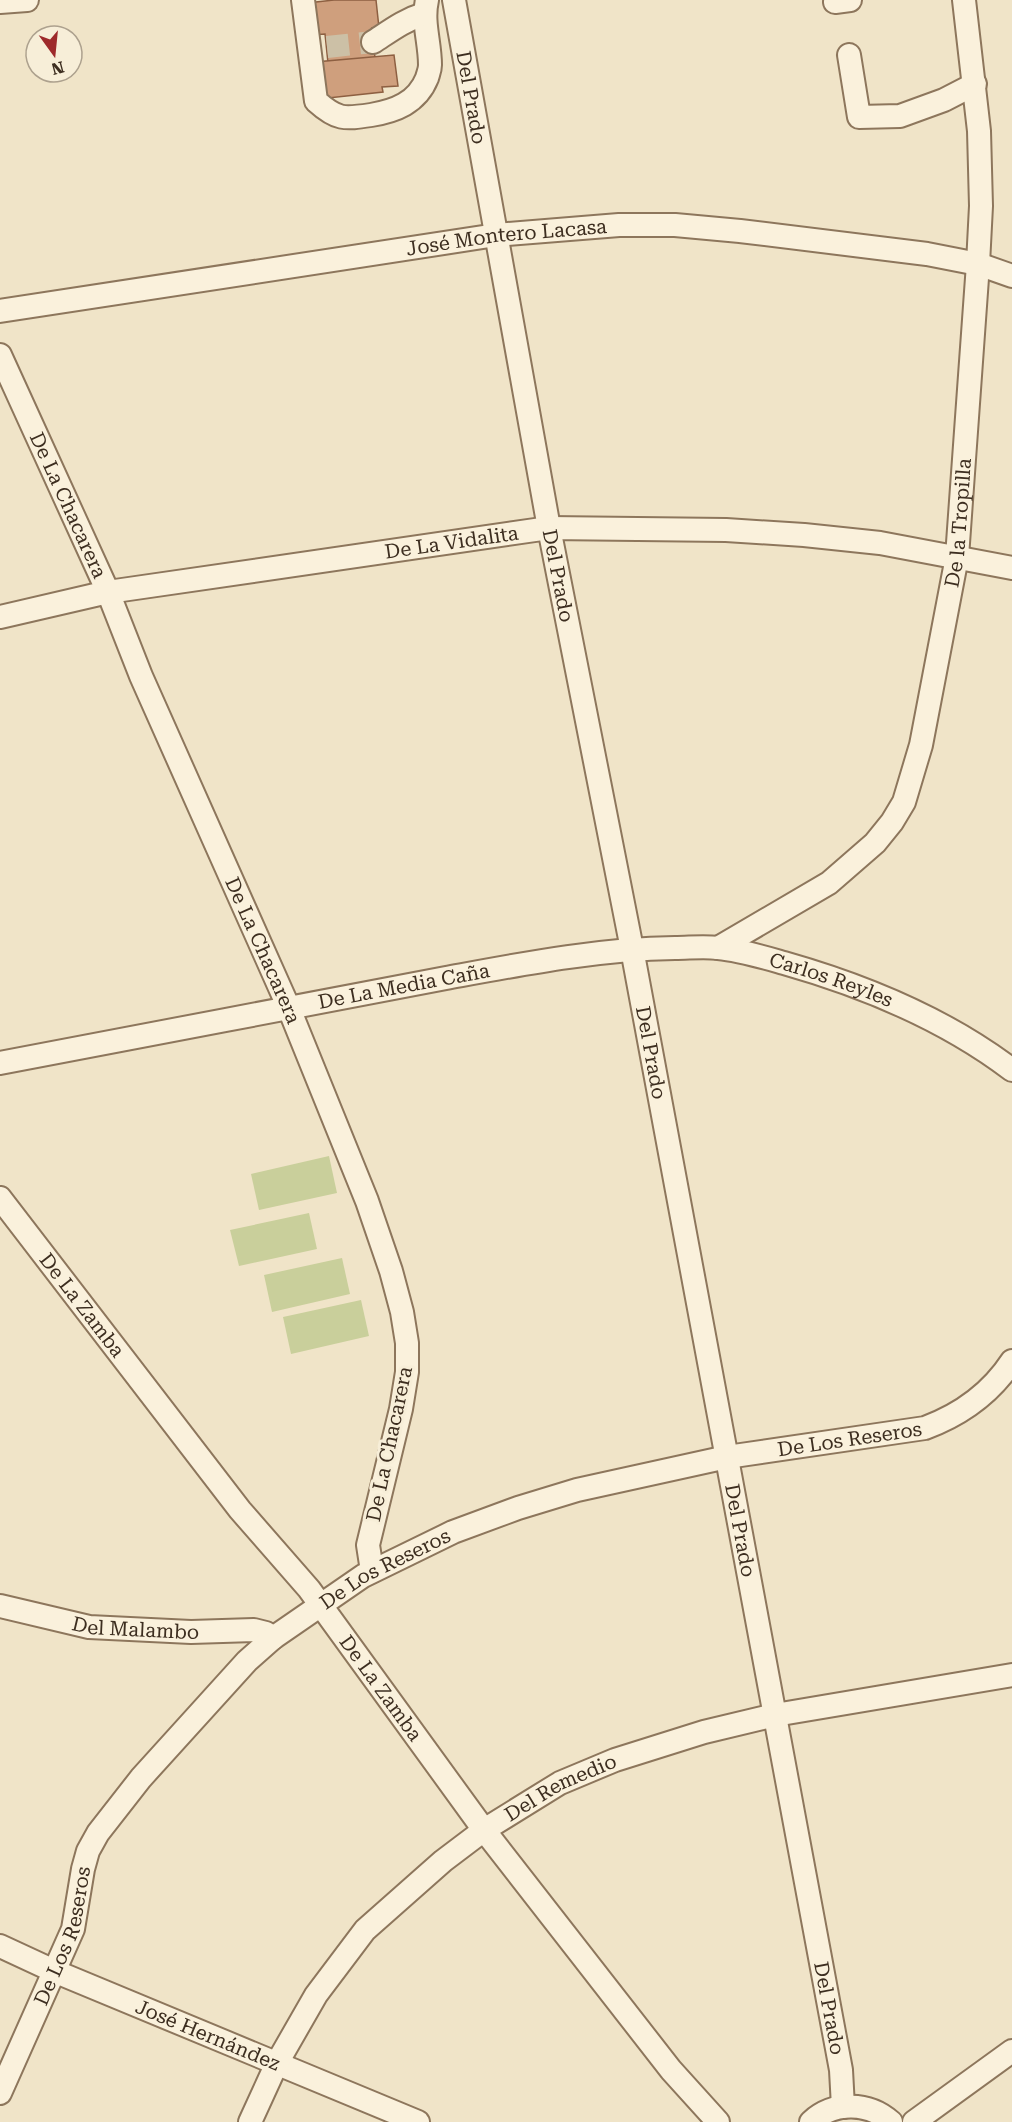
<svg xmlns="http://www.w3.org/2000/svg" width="1012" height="2122" viewBox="0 0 1012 2122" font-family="'Roboto Serif',serif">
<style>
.green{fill:#c9cf9b}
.building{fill:#cf9f7d;stroke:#8d5f41;stroke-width:1.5}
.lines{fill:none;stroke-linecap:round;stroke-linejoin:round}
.minor-tunnel{stroke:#ccc0a6;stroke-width:22;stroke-dasharray:22 11;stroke-linecap:butt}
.minor-casing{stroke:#8d765c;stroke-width:26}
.minor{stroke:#faf1dc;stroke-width:22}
.labels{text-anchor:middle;stroke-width:6;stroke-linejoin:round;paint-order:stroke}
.street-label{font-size:20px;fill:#3d2e20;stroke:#f7eed8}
</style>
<rect width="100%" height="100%" fill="#f0e4c8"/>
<g class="green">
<path d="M329 1156 337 1193 259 1210 251 1174Z"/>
<path d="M309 1213 317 1249 239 1266 230 1230Z"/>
<path d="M342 1258 350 1294 272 1312 264 1275Z"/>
<path d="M361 1300 369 1336 291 1354 283 1317Z"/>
</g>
<g class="building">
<path d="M334 0H376L379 28H372L375 58 328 63 325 34 311 35 307 3Z"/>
<path d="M394 55 398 86 382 87 383 92 319 99 315 62Z"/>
</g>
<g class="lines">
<path class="minor-tunnel" d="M327 47 373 42"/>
<g class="minor-casing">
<g id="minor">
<path d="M303 0 316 101C337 120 344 119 371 115 395 111 417 103 427 78 428 74 430 70 430 65 430 42 422 22 427 0"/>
<path id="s1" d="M454 0 549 528 632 949 841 2070 843 2107"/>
<path d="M0 2 27 0"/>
<path d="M835 2 850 0"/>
<path d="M373 42C390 31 404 20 424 14"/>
<path d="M849 55 859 117 900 116 944 100 975 84"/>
<path id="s2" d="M0 311 496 235 619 225H675L740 231 927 254 978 264 1012 276"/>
<path id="s3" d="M0 355 108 592 141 676 288 1006 367 1201 391 1271 402 1312 407 1343V1372L401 1409 368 1545 372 1571"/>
<path id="s4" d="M0 617 108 592 549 528 726 530 804 535 880 543 1012 568"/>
<path id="s5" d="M718 948 829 883 875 843 892 822 904 802 921 745 957 557 978 264 981 206 979 131 964 0"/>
<path id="s6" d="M0 1063C149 1036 297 1005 446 978 522 964 598 949 675 948 689 948 704 946 718 948 740 950 763 957 784 963 865 986 945 1019 1012 1070"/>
<path id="s7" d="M0 1198 240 1510 309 1589 484 1830 671 2070 718 2122"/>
<path id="s8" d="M0 1606 89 1627 191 1632 254 1630 266 1633 273 1638"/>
<path id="s9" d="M0 1946 54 1971 418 2122"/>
<path id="s10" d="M0 2093 73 1929 83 1869 88 1851 98 1833 141 1778 247 1661 273 1638 363 1576 453 1532 518 1508 577 1490 727 1457 925 1428C960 1415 991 1393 1012 1361"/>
<path id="s11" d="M250 2122 277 2063 316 1995 365 1930 443 1861 484 1830 560 1783 615 1760 704 1732 775 1715 1012 1675"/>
<path d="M811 2122C834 2101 869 2102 891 2122"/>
<path d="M914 2122 1012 2051"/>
</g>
</g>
<use href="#minor" class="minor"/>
</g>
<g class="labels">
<g class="street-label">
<text dy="7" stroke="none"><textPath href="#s1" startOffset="99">Del Prado</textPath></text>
<text dy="7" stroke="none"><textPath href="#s2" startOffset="512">José Montero Lacasa</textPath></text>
<text dy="7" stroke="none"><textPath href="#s3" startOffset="165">De La Chacarera</textPath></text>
<text dy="7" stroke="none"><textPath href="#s5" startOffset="525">De la Tropilla</textPath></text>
<text dy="7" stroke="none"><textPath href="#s4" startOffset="458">De La Vidalita</textPath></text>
<text dy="7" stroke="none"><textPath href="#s1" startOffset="585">Del Prado</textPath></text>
<text dy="7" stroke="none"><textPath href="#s3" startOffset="651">De La Chacarera</textPath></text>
<text dy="7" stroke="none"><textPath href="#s6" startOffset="846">Carlos Reyles</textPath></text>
<text dy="7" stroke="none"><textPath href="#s6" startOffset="411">De La Media Caña</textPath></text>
<text dy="7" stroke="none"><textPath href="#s1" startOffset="1071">Del Prado</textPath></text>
<text dy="7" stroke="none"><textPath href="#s7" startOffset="135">De La Zamba</textPath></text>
<text dy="7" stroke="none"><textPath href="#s10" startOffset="1160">De Los Reseros</textPath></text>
<text transform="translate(389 1444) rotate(-78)" y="7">De La Chacarera</text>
<text dy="7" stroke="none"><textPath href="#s1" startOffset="1557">Del Prado</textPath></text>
<text dy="7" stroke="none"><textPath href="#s10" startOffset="674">De Los Reseros</textPath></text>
<text dy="7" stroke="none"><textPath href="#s8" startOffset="138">Del Malambo</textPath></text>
<text dy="7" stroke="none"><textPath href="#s7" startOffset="621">De La Zamba</textPath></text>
<text dy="7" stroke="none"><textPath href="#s11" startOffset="468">Del Remedio</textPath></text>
<text dy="7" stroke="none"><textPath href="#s10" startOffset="170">De Los Reseros</textPath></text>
<text dy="7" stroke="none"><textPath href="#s1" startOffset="2043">Del Prado</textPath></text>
<text dy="7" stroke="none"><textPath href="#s9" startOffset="226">José Hernández</textPath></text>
</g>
</g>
<g transform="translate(54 54) rotate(165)"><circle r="28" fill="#f7eed8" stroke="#ada18e" stroke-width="1.5"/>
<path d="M0-4.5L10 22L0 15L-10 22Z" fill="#9e2a2b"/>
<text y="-9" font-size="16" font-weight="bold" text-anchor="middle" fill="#3d2e20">N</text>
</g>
</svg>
